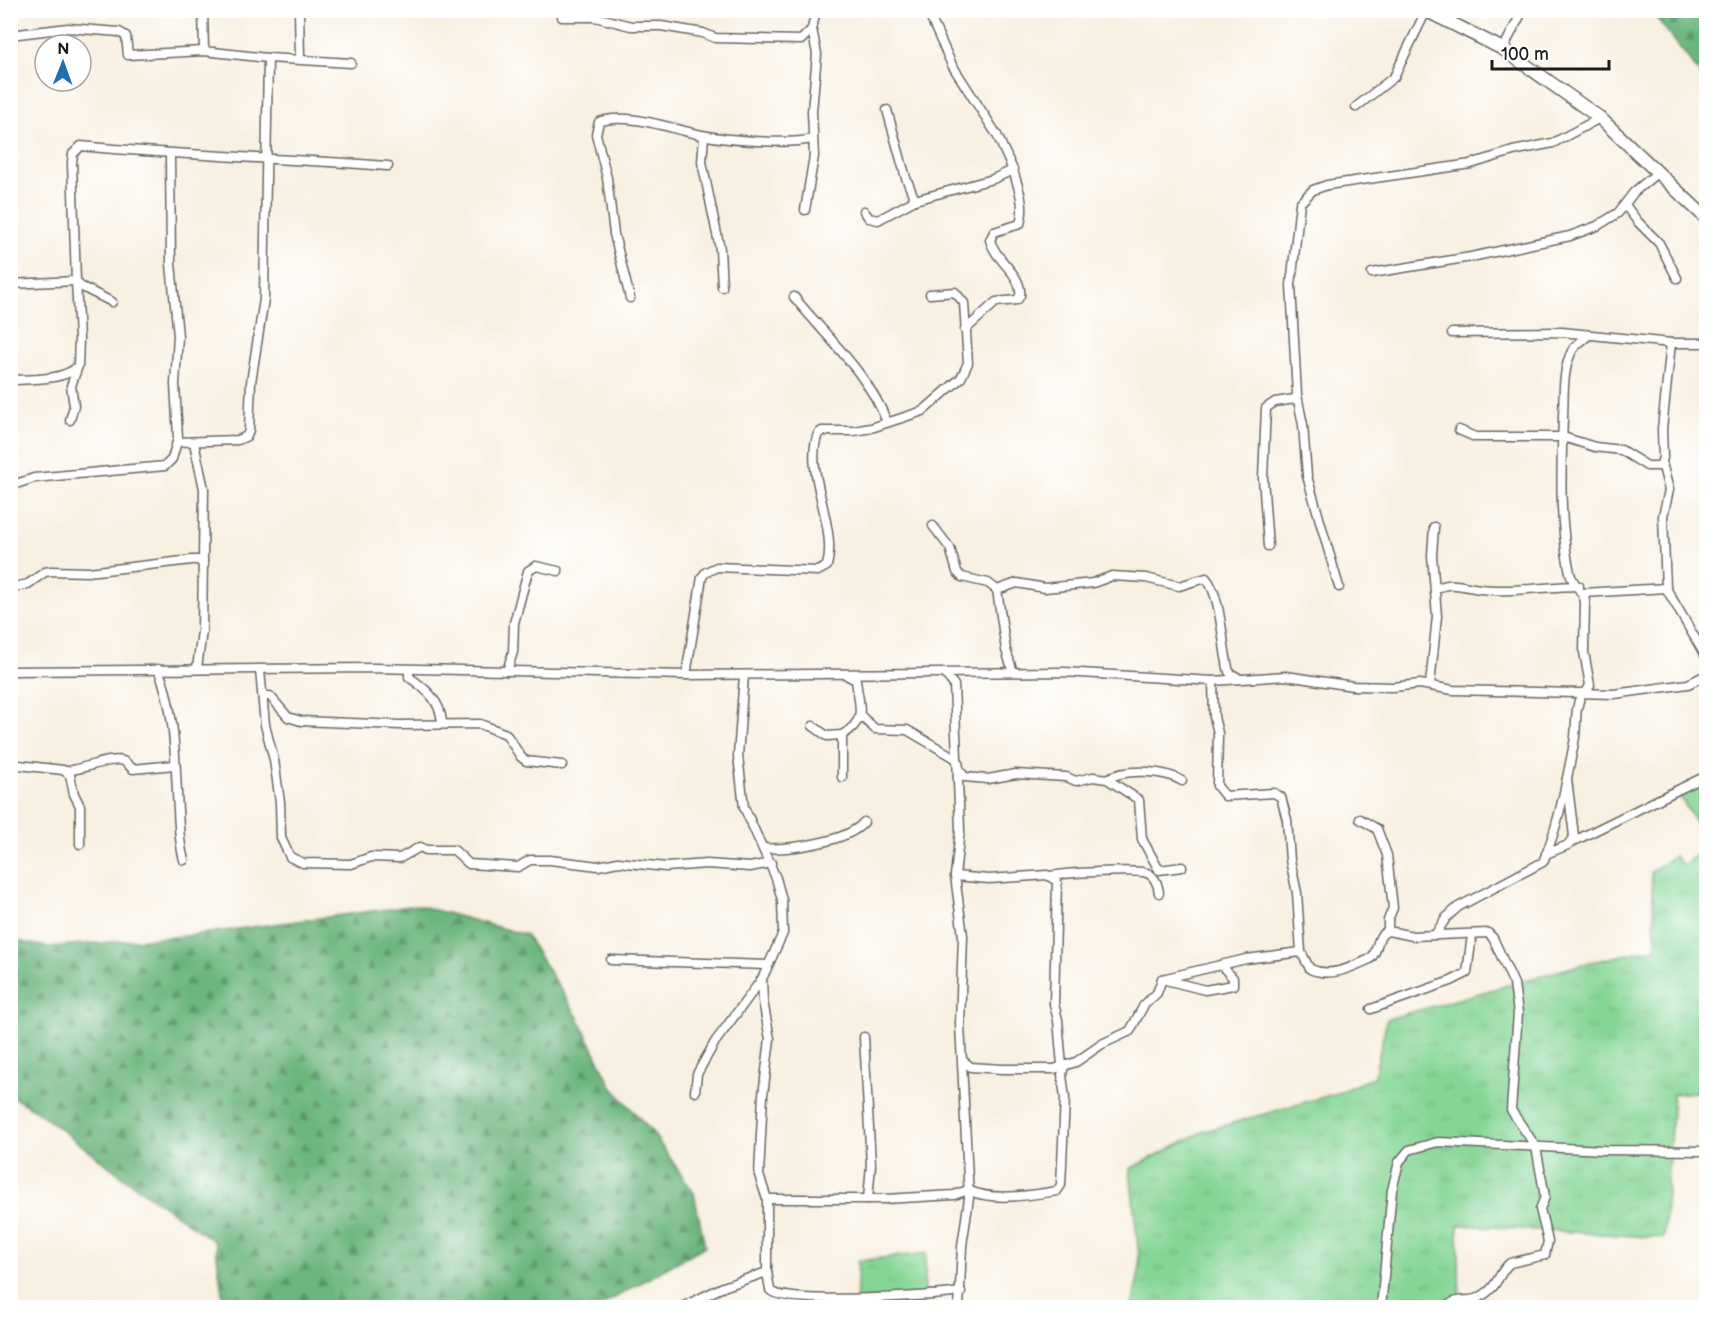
<svg xmlns="http://www.w3.org/2000/svg" width="1717" height="1318" viewBox="0 0 1717 1318" font-family="'Balsamiq Sans',sans-serif">
<style>
.grass{fill:url(#grass-tufts);stroke:#507858;stroke-width:1.5}
.forest{fill:url(#forest-firs);stroke:#44694d;stroke-width:1.5}
.lines{fill:none;stroke-linecap:round;stroke-linejoin:round}
.street-casing{stroke:#696661;stroke-width:11}
.secondary-casing{stroke:#696661;stroke-width:15}
.street{stroke:#fff;stroke-width:8}
.secondary{stroke:#fff;stroke-width:12}
</style>
<defs>
<pattern id="grass-tufts" width="24" height="20" patternUnits="userSpaceOnUse" patternTransform="scale(1.5)"><rect width="24" height="20" fill="#85d595"/><path d="M3 7l-1-3M5 7V3M7 7l1-3M15 17l-1-3M17 17v-4M19 17l1-3" fill="none" stroke="#72b680"/></pattern>
<pattern id="forest-firs" width="22" height="20" patternUnits="userSpaceOnUse" patternTransform="scale(1.5)"><rect width="22" height="20" fill="#6cb67e"/><path d="M5 1l3.5 6h-7zM16 11l3.5 6h-7z" fill="#589366"/></pattern>
</defs>
<rect width="100%" height="100%" fill="#fff"/>
<filter id="ink" filterUnits="userSpaceOnUse"><feTurbulence type="fractalNoise" baseFrequency=".0167" numOctaves="2"/><feDisplacementMap in="SourceGraphic" scale="12" xChannelSelector="R" yChannelSelector="G"/><feConvolveMatrix kernelMatrix="1 2 1 2 8 2 1 2 1" color-interpolation-filters="sRGB"/></filter>
<filter id="wash" filterUnits="userSpaceOnUse"><feTurbulence type="fractalNoise" baseFrequency=".008" numOctaves="4" result="noise"/><feDisplacementMap in="SourceGraphic" scale="24" xChannelSelector="R" yChannelSelector="G"/><feGaussianBlur stdDeviation="1.35" result="paint"/><feColorMatrix in="noise" values="0 0 0 0 0 0 0 0 0 0 0 0 0 0 0 0 0 1.4 0 .05"/><feComposite in="paint" operator="in"/></filter>
<g filter="url(#wash)">
<rect width="100%" height="100%" fill="#f8f0e1"/>
<g class="grass">
<path d="M1706 781V840L1679 795Z"/>
<path d="M1706 848V1091L1673 1094 1664 1238 1458 1225 1460 1307H1132L1140 1267 1130 1169 1202 1132 1337 1093 1374 1077 1387 1019 1587 963 1656 948 1651 872 1674 856 1683 865Z"/>
<path d="M926 1253 924 1307 856 1308 858 1261Z"/>
</g>
<g class="forest">
<path d="M1651 11H1706V81Z"/>
<path d="M417 905 526 935 579 1019 612 1087 652 1132 694 1193 705 1246 599 1307H224L215 1242 128 1181 38 1112 11 1096V940L47 947 185 936Z"/>
</g>
</g>
<g filter="url(#ink)">
<g class="lines">
<g class="street-casing">
<g id="street">
<path d="M203 10 204 51"/>
<path d="M299 10 300 58"/>
<path d="M562 17H595L631 26H661L703 33 715 38 801 40 812 29 816 10"/>
<path d="M10 35 68 28 119 32 126 36 128 55 204 51 268 58 351 63"/>
<path d="M1503 49 1523 10"/>
<path d="M1356 107 1394 77 1426 11"/>
<path d="M887 110 906 178 915 200"/>
<path d="M704 136 702 162 720 249 722 287"/>
<path d="M1625 205 1638 222 1659 243 1677 278"/>
<path d="M805 210 814 156 812 111 817 54 812 29"/>
<path d="M864 211 869 218 878 220 915 200 993 179 1013 170 997 135 952 65 927 10"/>
<path d="M1372 273 1471 257 1570 236 1597 226 1618 213 1634 192 1657 173"/>
<path d="M76 281 80 286 112 302"/>
<path d="M10 284 76 281 72 162 73 154 81 146C183 156 286 158 388 166"/>
<path d="M794 297C826 336 869 375 887 422"/>
<path d="M630 298 614 234 607 178 596 134 599 122C624 111 676 130 702 135 726 140 789 145 812 139"/>
<path d="M965 330 996 302 1017 300 1020 296C1023 274 995 261 990 240L994 232 1020 224C1026 206 1018 187 1013 170"/>
<path d="M1452 333 1562 332 1671 343H1706"/>
<path d="M10 380C30 379 64 381 78 366"/>
<path d="M1297 395 1303 425 1307 476 1339 587"/>
<path d="M70 420 74 406 71 386 78 366 79 338 76 281"/>
<path d="M1459 430 1475 437H1563L1595 447 1621 450 1647 466H1660L1663 458 1662 429 1671 343"/>
<path d="M177 442 238 440 247 436 249 430 251 382 264 299 268 58"/>
<path d="M194 443 204 489 202 631 197 668"/>
<path d="M1662 463 1669 490 1663 516 1666 588 1706 657"/>
<path d="M10 486 34 478 165 466 172 459 178 438 175 384 178 336 171 264 170 154"/>
<path d="M933 526 950 548 957 572 962 577 988 583 997 590 1006 650 1013 672"/>
<path d="M1268 546 1263 478 1266 408 1275 402 1295 399 1297 395 1291 285 1300 203 1313 190 1327 185 1471 164 1513 151 1553 143 1600 118"/>
<path d="M10 588 28 584 45 572 51 571 88 572 192 560H198L204 565"/>
<path d="M1436 589C1451 580 1466 588 1481 589 1515 593 1546 586 1579 586"/>
<path d="M997 590 1017 583 1045 588 1093 583 1112 576 1146 578 1179 586 1206 578C1222 597 1222 647 1229 672L1240 679"/>
<path d="M1583 593 1666 588"/>
<path d="M158 669C176 711 175 764 178 810 179 827 179 843 184 860"/>
<path d="M260 670 265 725 274 760 280 802 281 838 290 857 303 863 351 864 371 857 400 858 420 847 426 850H454L469 864 518 867 530 860H550L598 866 618 862 666 867 707 864 750 867 771 863"/>
<path d="M409 670V677C426 689 440 700 442 722"/>
<path d="M10 671 375 668 686 675 1064 672 1213 681 1286 676 1353 686 1393 687 1420 684 1453 690 1614 694 1688 684 1706 675"/>
<path d="M507 671 513 652 514 623 528 571 536 566 558 571"/>
<path d="M945 674 954 685 960 830 955 876 963 936 960 1024 969 1198 962 1246 959 1308"/>
<path d="M686 675 702 577 706 572 717 567 818 571 827 566C838 526 803 471 818 434L822 431H854L871 428 923 411 961 378 968 363 964 303 955 292 930 294"/>
<path d="M1213 681 1214 717 1218 733 1217 786 1225 796 1274 793 1281 797 1287 820 1290 860 1297 893 1301 952 1310 969C1331 978 1350 968 1370 959 1380 951 1374 936 1388 931L1413 936 1488 933 1493 938 1514 984 1518 1013 1511 1110 1536 1147 1545 1197 1540 1209 1548 1241 1545 1255 1510 1263C1496 1275 1500 1287 1478 1298 1467 1303 1455 1296 1447 1308"/>
<path d="M1430 685 1437 616 1432 555 1434 527"/>
<path d="M1586 693 1590 685 1584 652 1585 601C1582 590 1572 583 1570 573 1559 522 1561 471 1563 418 1564 398 1562 370 1572 351 1576 344 1583 340 1589 335"/>
<path d="M263 696H270L288 717 301 721 400 725 480 724 506 734 521 757 526 761 562 765"/>
<path d="M860 715 875 729 907 730 957 759 960 771 965 777 988 779 1016 774 1066 777 1076 781 1093 777 1107 779 1139 800 1142 839 1159 870 1182 867"/>
<path d="M813 726 827 736 842 735"/>
<path d="M10 764 63 770 70 775 74 794 80 806V844"/>
<path d="M67 771C80 770 116 755 125 762 128 764 130 767 133 769L174 765"/>
<path d="M842 777V735C868 720 859 707 856 680L848 676"/>
<path d="M1107 779C1125 768 1165 770 1182 781"/>
<path d="M1360 819 1377 829 1387 855 1393 908 1388 920V931"/>
<path d="M1572 842 1706 776"/>
<path d="M763 848C788 850 848 842 864 822"/>
<path d="M1546 854 1568 845 1574 836 1567 779"/>
<path d="M955 876 989 879 1047 875 1057 881 1054 1004 1058 1020 1062 1066"/>
<path d="M1050 876C1063 873 1136 869 1147 873 1155 876 1158 885 1159 893"/>
<path d="M1435 935 1446 918 1458 907 1543 862C1559 825 1566 783 1574 743 1578 724 1573 712 1582 693"/>
<path d="M611 960 768 965"/>
<path d="M762 979 763 1001 770 1039 763 1095 759 1175 767 1199V1272L770 1290C781 1306 936 1296 961 1292"/>
<path d="M1162 979 1246 959 1301 952"/>
<path d="M1162 979 1205 990 1233 985V978L1221 965"/>
<path d="M1371 1009 1451 981 1467 973 1472 935"/>
<path d="M864 1037 871 1165 868 1199"/>
<path d="M963 1061 971 1067 1002 1069H1054L1076 1062 1102 1044 1130 1031 1144 1005 1157 993 1162 979"/>
<path d="M695 1092 697 1074 715 1042 762 979 783 933 782 900 776 878 744 807 738 756 744 675"/>
<path d="M767 1199H885L954 1195 968 1190C992 1202 1031 1195 1057 1191L1061 1185 1065 1098 1062 1075 1064 1066"/>
<path d="M680 1308 723 1287 767 1272"/>
<path d="M1381 1308 1392 1190 1399 1162 1409 1150 1438 1142 1604 1150 1706 1151"/>
</g>
</g>
<g class="secondary-casing">
<path id="secondary" d="M1425 10 1503 49 1600 118 1706 218"/>
</g>
<use href="#street" class="street"/>
<use href="#secondary" class="secondary"/>
</g>
</g>
<rect width="1717" height="1318" fill="none" stroke="#fff" stroke-width="36"/>
<g transform="translate(63 63) rotate(1)"><circle r="28" fill="#ffffff" stroke="#a4a4a4" stroke-width="1.5"/>
<path d="M0-4.5L10 22L0 15L-10 22Z" fill="#1f6fb2"/>
<text y="-9" font-size="16" font-weight="bold" text-anchor="middle" fill="#1c1c1c">N</text>
</g>
<path d="M1492 60v9h117v-9" fill="none" stroke="#1c1c1c" stroke-width="3"/>
<text x="1501" y="60" font-size="18" fill="#1c1c1c" stroke="#ffffff" stroke-width="4.5" paint-order="stroke">100 m</text>
</svg>
